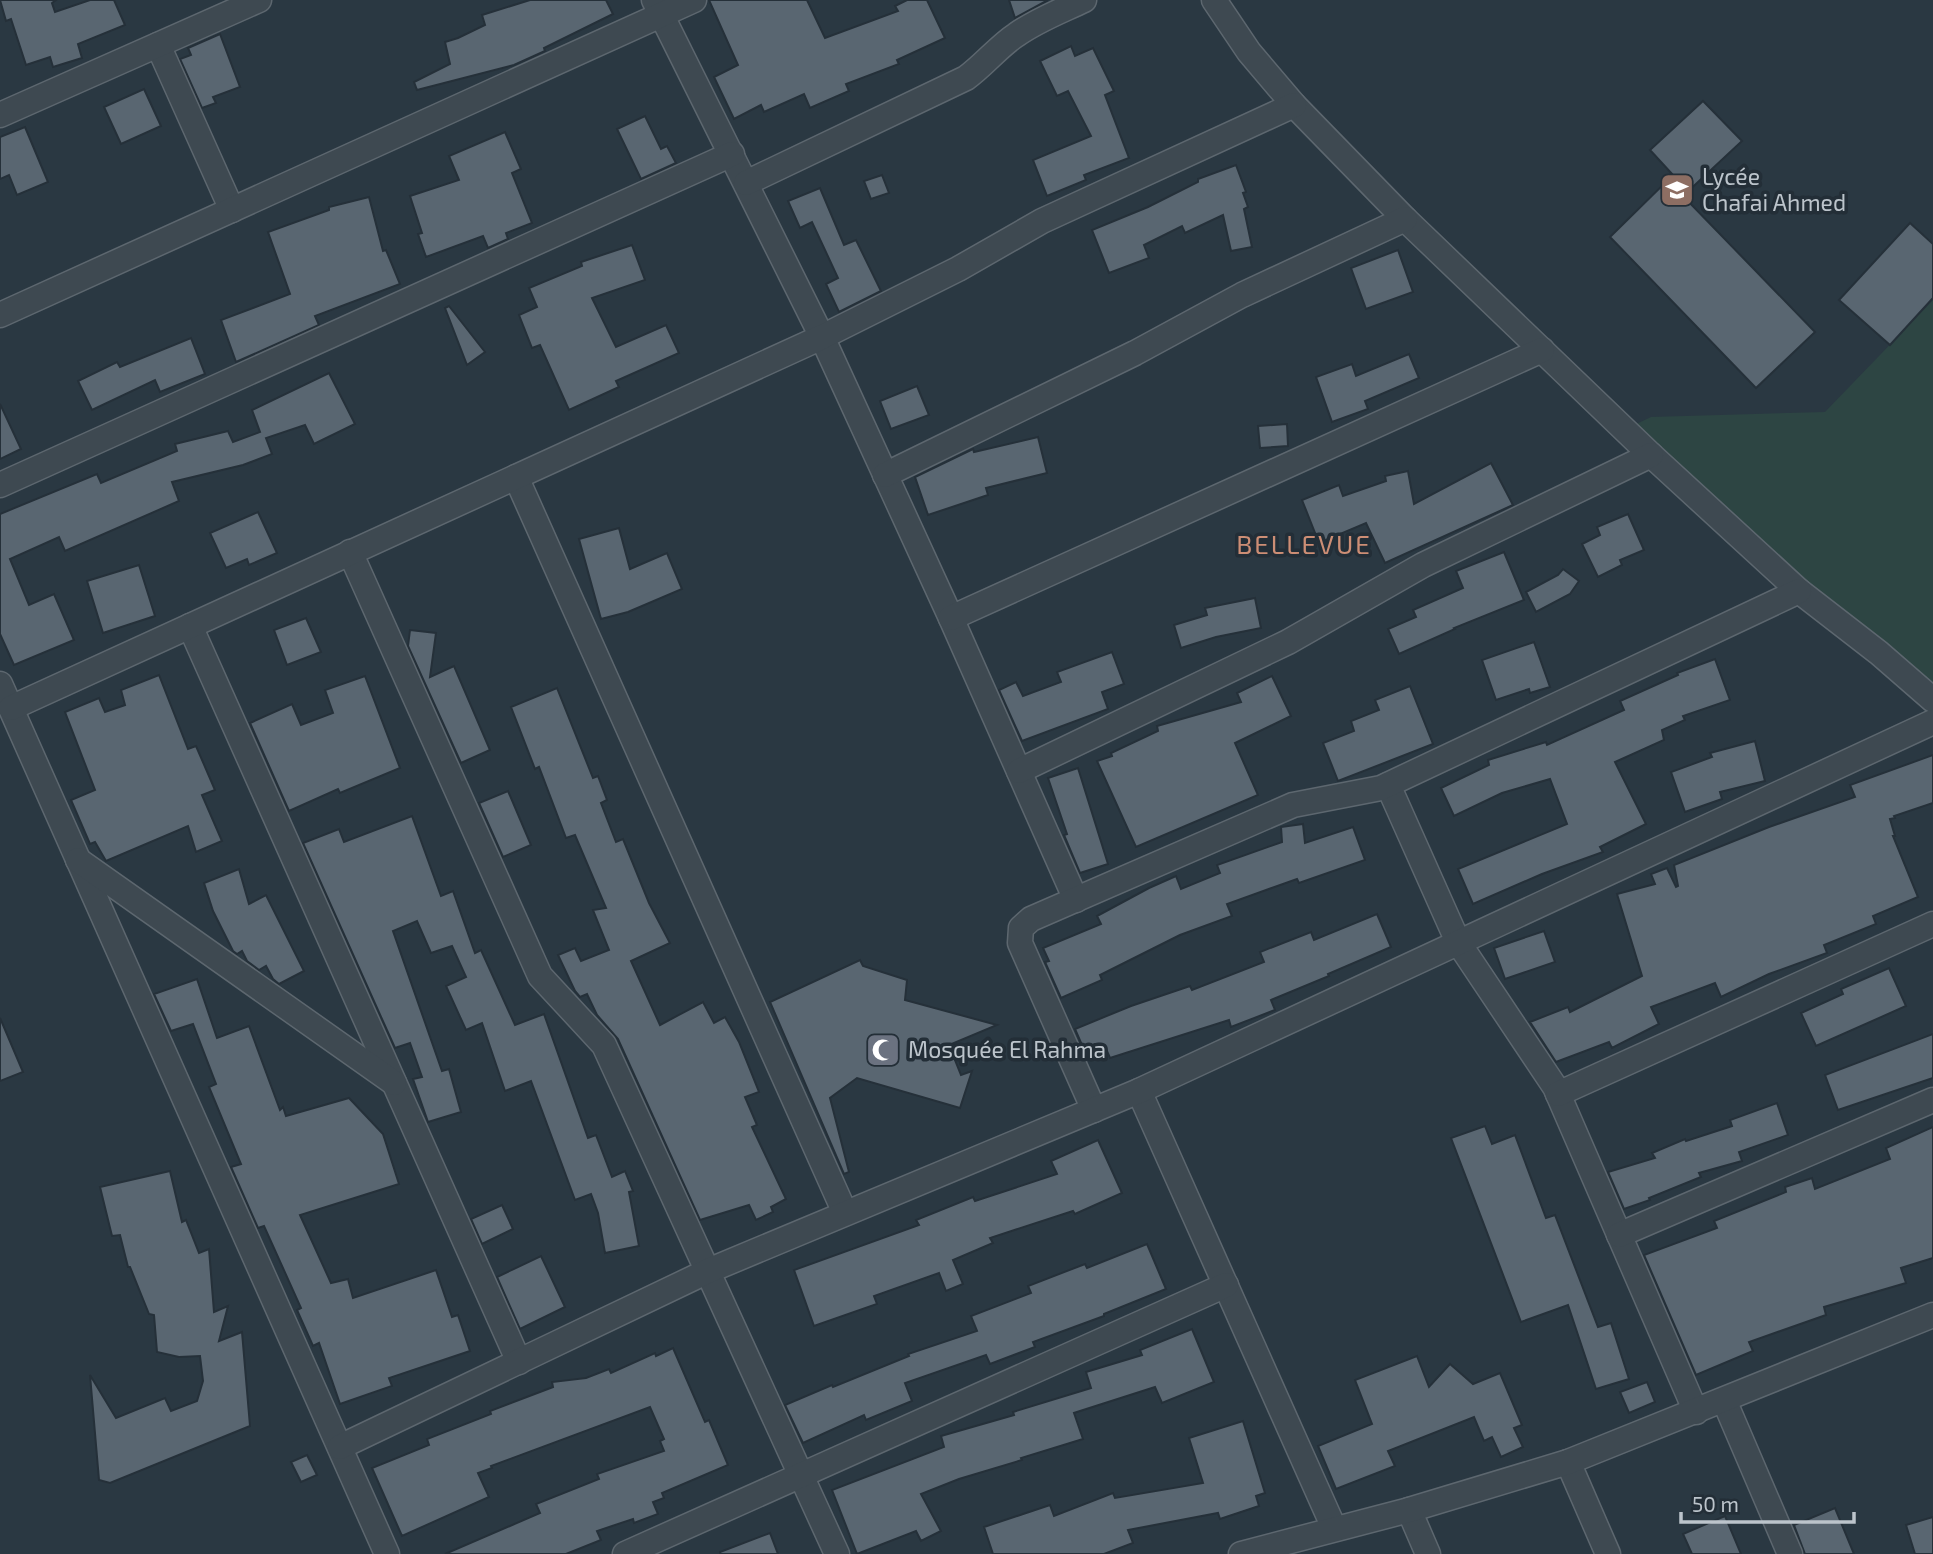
<svg xmlns="http://www.w3.org/2000/svg" width="1933" height="1554" viewBox="0 0 1933 1554" font-family="'Exo 2',sans-serif">
<style>
.green{fill:#2d4543}
.building{fill:#596671;stroke:#253039;stroke-width:2}
.lines{fill:none;stroke-linecap:round;stroke-linejoin:round}
.street-casing{stroke:#5d676f;stroke-width:27}
.street{stroke:#3e4951;stroke-width:24}
.labels{text-anchor:middle;stroke-width:7;stroke-linejoin:round;paint-order:stroke}
.poi-label{font-size:23px;fill:#bcc4cb;stroke:#232e37;text-anchor:start}
.quarter-label{font-size:26px;letter-spacing:2px;fill:#cd8e75;stroke:#232e37}
</style>
<rect width="100%" height="100%" fill="#2a3842"/>
<path class="green" d="M1933 300V700L1624 430 1651 417 1825 412Z"/>
<g class="building">
<path d="M0 0H56L52 3 55 12 90 0H114L125 25 78 44 82 58 53 67 50 57 26 65 11 19 6 21Z"/>
<path d="M530 0H606L613 14 544 48 545 51 514 65 417 90 414 82 450 64 445 42 458 38 485 25 482 15Z"/>
<path d="M709 0H807L825 38 898 11 895 6 907 0H927L945 38 897 60 899 64 846 84 849 91 810 108 804 94 764 112 761 105 734 119 714 77 738 65Z"/>
<path d="M1009 0H1048L1015 18Z"/>
<path d="M220 34 240 87 213 97 216 103 202 108 180 59 191 55 188 48Z"/>
<path d="M1071 46 1075 56 1093 48 1114 91 1105 95 1129 158 1084 175 1086 180 1047 196 1033 160 1091 136 1068 91 1057 96 1040 61Z"/>
<path d="M144 89 161 126 121 144 104 107Z"/>
<path d="M1703 101 1742 141 1683 196 1815 332 1756 388 1610 237 1673 175 1650 150Z"/>
<path d="M645 116 661 149 667 146 676 163 641 179 617 129Z"/>
<path d="M25 127 48 182 17 195 9 175 0 179V137Z"/>
<path d="M505 132 521 169 512 173 532 223 506 233 508 239 488 248 483 236 426 257 418 234 422 233 410 196 459 180 449 156Z"/>
<path d="M1236 165 1246 192 1243 193 1248 207 1244 209 1252 247 1231 251 1223 215 1185 233 1182 226 1144 245 1149 258 1109 273 1092 230 1148 207 1198 182V179Z"/>
<path d="M882 175 889 193 871 199 864 181Z"/>
<path d="M820 188 844 245 856 240 881 291 839 312 826 284 838 278 812 222 800 228 788 201Z"/>
<path d="M369 197 383 251 386 250 400 284 315 316 319 325 236 362 221 320 290 294 268 232 329 210V207Z"/>
<path d="M1910 223 1933 244V298L1890 345 1839 300Z"/>
<path d="M632 245 645 280 592 298 616 347 666 325 679 353 616 381 619 387 569 410 540 345 532 348 519 315 537 307 529 288 582 266 581 262Z"/>
<path d="M1398 250 1413 292 1366 309 1351 268Z"/>
<path d="M449 306 485 352 467 365 445 308Z"/>
<path d="M191 338 205 374 160 392 155 380 92 410 78 381 117 362 120 367Z"/>
<path d="M1409 354 1419 378 1365 401 1368 409 1332 422 1316 377 1352 364 1356 376Z"/>
<path d="M329 373 355 424 314 444 305 425 266 438 272 454 243 465 172 482 179 501 65 551 59 537 10 559 29 605 54 594 74 640 14 665 0 634V514L97 474 101 483 177 451 175 444 228 431 233 442 260 432 252 410Z"/>
<path d="M917 386 929 415 891 429 880 401Z"/>
<path d="M0 404 21 449 0 459Z"/>
<path d="M1287 424 1288 446 1260 448 1258 426Z"/>
<path d="M1038 437 1047 473 986 488 988 495 928 515 915 477 973 449 974 452Z"/>
<path d="M1491 463 1513 505 1385 563 1366 523 1319 543 1302 500 1339 485 1343 496 1386 481 1385 476 1408 471 1414 504Z"/>
<path d="M258 512 277 553 249 565 247 559 226 568 210 533Z"/>
<path d="M1628 514 1644 550 1620 560 1622 565 1598 577 1582 544 1600 535 1597 527Z"/>
<path d="M619 528 630 569 667 553 682 589 628 612 601 619 579 539Z"/>
<path d="M1504 552 1524 600 1454 628 1455 629 1399 654 1388 629 1416 617 1413 610 1463 588 1456 571Z"/>
<path d="M139 565 155 616 103 633 87 581Z"/>
<path d="M1563 569 1579 581 1570 594 1536 612 1526 592 1558 575Z"/>
<path d="M1255 598 1261 628 1216 637 1181 648 1174 625 1207 615 1205 608Z"/>
<path d="M306 618 321 652 287 665 274 630Z"/>
<path d="M410 630 436 633 430 677 454 666 490 750 461 763 408 646Z"/>
<path d="M1534 642 1550 687 1530 693 1529 689 1496 700 1482 660Z"/>
<path d="M1112 652 1124 684 1102 692 1108 709 1022 741 999 690 1016 682 1023 696 1061 682 1057 672Z"/>
<path d="M1715 659 1730 700 1683 716 1685 720 1662 730 1664 740 1615 762 1646 824 1600 847 1603 852 1542 874 1473 904 1458 869 1567 824 1550 779 1502 793 1454 816 1441 788 1489 765 1488 760 1546 742 1547 745 1624 710 1620 701 1678 675 1677 673Z"/>
<path d="M159 675 188 749 196 746 215 790 202 795 222 841 196 852 188 826 106 861 95 842 90 844 71 800 95 790 65 712 99 698 105 712 125 705 121 690Z"/>
<path d="M365 676 400 768 340 793 338 789 289 811 250 723 292 704 301 725 333 713 325 690Z"/>
<path d="M1272 676 1291 716 1235 743 1258 795 1136 847 1097 761 1112 756 1111 753 1158 731 1157 726 1241 702 1237 693Z"/>
<path d="M1410 686 1433 744 1338 781 1323 743 1354 731 1351 721 1379 710 1375 700Z"/>
<path d="M557 688 593 778 598 776 607 800 601 803 616 842 623 839 649 903 670 943 631 961 660 1025 703 1002 714 1023 725 1017 739 1042 759 1092 745 1097 757 1125 752 1127 786 1199 771 1207 773 1212 756 1220 749 1205 700 1220 618 1039 597 1015 587 994 580 997 575 991 558 955 575 948 581 961 609 950 593 910 606 908 575 835 566 838 539 767 535 769 511 707Z"/>
<path d="M1755 741 1765 781 1720 792 1722 799 1685 812 1671 772 1712 757 1710 753Z"/>
<path d="M1933 755V803L1894 816 1895 818 1890 819 1895 836H1893L1918 897 1873 916 1876 924 1824 945 1827 953 1769 974 1721 997 1715 983 1651 1007 1659 1024 1612 1048 1609 1042 1556 1062 1530 1022 1568 1007 1570 1012 1642 976 1617 894 1655 884 1651 874 1667 868 1676 887 1678 886 1674 865 1769 827 1855 797 1850 785Z"/>
<path d="M1078 768 1108 864 1080 873 1064 835 1067 834 1048 778Z"/>
<path d="M508 791 531 845 503 857 479 803Z"/>
<path d="M412 816 441 896 453 891 475 953 481 950 515 1025 544 1014 588 1138 596 1135 612 1177 625 1171 633 1191 629 1192 639 1246 605 1253 598 1213 591 1194 575 1200 531 1081 505 1091 482 1023 466 1030 446 986 466 977 452 946 431 953 417 921 393 931 442 1071 449 1069 461 1112 428 1122 413 1079 422 1077 410 1043 395 1048 303 843 339 829 344 842Z"/>
<path d="M1303 824 1305 843 1353 827 1365 860 1299 883 1297 879 1227 904 1232 916 1180 935 1100 975 1102 980 1061 998 1045 962 1049 961 1043 948 1101 924 1097 916 1149 888 1176 876 1181 889 1220 873 1217 865 1282 842 1281 827Z"/>
<path d="M239 869 249 904 266 895 304 971 279 984 273 979 266 966 259 970 247 961 242 951 237 954 233 951 213 911 204 883Z"/>
<path d="M1377 914 1391 947 1328 974 1329 976 1271 1000 1275 1010 1231 1027 1229 1020 1110 1058 1107 1051 1088 1059 1075 1029 1131 1006 1190 986 1192 990 1264 962 1260 952 1311 932 1314 940Z"/>
<path d="M1544 931 1555 962 1505 979 1494 948Z"/>
<path d="M860 960 863 966 907 980 905 1000 997 1025 949 1045 961 1075 972 1071 960 1108 857 1078 830 1098 849 1172 844 1174 770 1002Z"/>
<path d="M1889 968 1906 1006 1816 1046 1801 1013 1843 994 1841 989Z"/>
<path d="M197 979 217 1038 249 1026 280 1110 283 1107 286 1116 349 1098 383 1134 399 1184 300 1215 331 1283 348 1279 353 1298 436 1270 452 1317 458 1315 470 1351 389 1378 392 1386 340 1404 319 1343 313 1346 297 1310 301 1308 264 1226 258 1228 231 1167 241 1164 209 1087 216 1084 193 1024 171 1031 154 994Z"/>
<path d="M0 1018 23 1072 0 1081Z"/>
<path d="M1933 1034V1078L1838 1110 1825 1075Z"/>
<path d="M1777 1103 1788 1135 1739 1152 1742 1161 1699 1173 1701 1177 1649 1198 1650 1200 1624 1209 1608 1172 1655 1158 1652 1153 1685 1139 1686 1141 1732 1126 1730 1120Z"/>
<path d="M1485 1126 1492 1144 1515 1135 1546 1218 1555 1215 1598 1327 1611 1323 1629 1379 1596 1389 1568 1305 1521 1322 1451 1138Z"/>
<path d="M1933 1127V1258L1901 1268 1906 1283 1824 1307 1826 1315 1749 1342 1753 1351 1696 1375 1644 1255 1717 1228 1714 1221 1786 1192 1785 1187 1812 1178 1815 1189 1890 1159 1886 1148Z"/>
<path d="M1098 1140 1122 1193 1075 1214 1073 1211 990 1238 993 1243 953 1260 963 1284 946 1291 939 1273 874 1296 877 1304 814 1326 794 1270 919 1225 916 1220 973 1197 975 1201 1057 1174 1051 1161Z"/>
<path d="M170 1171 182 1222 186 1220 199 1253 209 1249 214 1312 228 1306 219 1341 242 1332 250 1426 110 1483 99 1480 90 1375 116 1418 165 1398 171 1411 197 1401 203 1381 200 1356 179 1357 157 1352 154 1315 149 1314 130 1267H128L120 1235 112 1236 100 1187Z"/>
<path d="M502 1205 513 1229 482 1244 471 1219Z"/>
<path d="M1147 1244 1166 1289 1104 1314V1316L1033 1342 1035 1347 990 1364 986 1355 905 1383 912 1401 866 1420 864 1415 803 1443 785 1405 832 1385 833 1387 909 1356 908 1354 977 1331 971 1316 1031 1293 1028 1286 1085 1264 1087 1268Z"/>
<path d="M541 1256 565 1307 520 1329 497 1277Z"/>
<path d="M1192 1329 1214 1382 1162 1403 1155 1387 1074 1413 1083 1439 1021 1458 1022 1460 959 1479 921 1494 941 1531 921 1541 916 1531 857 1554 832 1490 944 1447 941 1436 1014 1415 1013 1412 1091 1388 1086 1372 1142 1355 1140 1350Z"/>
<path d="M673 1348 705 1422 709 1420 728 1465 662 1493 664 1498 653 1502 658 1514 634 1523 633 1519 597 1531 601 1540 566 1554H445L540 1513 536 1504 599 1479 597 1474 664 1451 660 1441 664 1439 650 1407 491 1466 492 1468 478 1473 489 1497 402 1536 372 1468 429 1445 427 1439 491 1414 490 1411 553 1387 552 1382 586 1378 609 1369 611 1373 655 1353 656 1356Z"/>
<path d="M1417 1356 1429 1387 1450 1364 1473 1384 1500 1373 1522 1425 1514 1428 1523 1447 1501 1457 1492 1437 1484 1441 1474 1417 1388 1451 1395 1466 1336 1489 1318 1446 1372 1424 1355 1380Z"/>
<path d="M1647 1382 1655 1402 1629 1413 1620 1392Z"/>
<path d="M1243 1421 1265 1493 1256 1496 1259 1506 1220 1519 1218 1513 1128 1530 1133 1543 1104 1554H993L984 1527 1050 1505 1054 1516 1113 1493 1115 1498 1203 1483 1189 1438Z"/>
<path d="M307 1455 317 1475 301 1482 291 1462Z"/>
<path d="M1835 1508 1854 1554H1805L1794 1525Z"/>
<path d="M1725 1516 1741 1554H1692L1683 1534Z"/>
<path d="M1933 1517V1554H1915L1906 1525Z"/>
<path d="M770 1533 778 1554H720V1552Z"/>
</g>
<g class="lines">
<g class="street-casing">
<g id="street">
<path d="M654 0 822 337 951 618 1076 900"/>
<path d="M1214 0 1249 52 1294 105 1405 219 1651 455 1799 591 1879 653 1933 700"/>
<path d="M158 45 232 210"/>
<path d="M0 115 259 0"/>
<path d="M746 183 966 78C984 65 999 46 1016 35 1037 20 1061 11 1084 0"/>
<path d="M0 315 694 0"/>
<path d="M885 475 1135 353 1242 295 1405 219"/>
<path d="M516 477 845 1213"/>
<path d="M0 485 732 154"/>
<path d="M350 552 540 976 604 1045 837 1554"/>
<path d="M951 618 1542 350"/>
<path d="M190 626 519 1362"/>
<path d="M0 684 387 1554"/>
<path d="M11 708 822 337 958 269 1042 221 1294 105"/>
<path d="M1019 771 1288 642 1423 565 1651 455"/>
<path d="M1388 785 1458 942 1555 1087 1696 1412"/>
<path d="M78 860 394 1083"/>
<path d="M1139 1091 1334 1528"/>
<path d="M1558 1094 1933 924"/>
<path d="M1094 1110 1020 943 1021 928 1031 919 1293 805 1381 788 1799 591"/>
<path d="M1619 1235 1933 1100"/>
<path d="M1724 1400 1790 1554"/>
<path d="M340 1447 708 1271 1139 1091 1933 722"/>
<path d="M1568 1462 1608 1554"/>
<path d="M1409 1510 1428 1554"/>
<path d="M625 1554 1226 1285"/>
<path d="M1241 1554 1409 1510 1568 1462 1933 1315"/>
</g>
</g>
<use href="#street" class="street"/>
</g>
<defs>
<g id="school-square" transform="scale(1.75)"><rect x="-9" y="-9" width="18" height="18" rx="4" fill="#8d6e63" stroke="#232e37"/><path d="M0-5L7-2L0 1L-7-2ZM-4 1L0 2.5L4 1V4Q0 6-4 4Z" fill="#fff"/></g>
<g id="mosque-square" transform="scale(1.75)"><rect x="-9" y="-9" width="18" height="18" rx="4" fill="#6b7280" stroke="#232e37"/><path d="M3.5-4.9A6 6 0 1 0 3.5 4.9A5 5 0 1 1 3.5-4.9Z" fill="#fff"/></g>
</defs>
<g fill-rule="evenodd">
<use href="#school-square" x="1677" y="190"/>
<use href="#mosque-square" x="883" y="1050"/>
</g>
<g class="labels">
<g class="poi-label">
<text x="1702" y="185">Lycée<tspan x="1702" dy="26">Chafai Ahmed</tspan></text>
<text x="908" y="1058">Mosquée El Rahma</text>
</g>
<g class="quarter-label">
<text x="1304" y="554">BELLEVUE</text>
</g>
</g>
<path d="M1681 1512v10h173v-10" fill="none" stroke="#bcc4cb" stroke-width="3.5"/>
<text x="1692" y="1512" font-size="21" fill="#bcc4cb" stroke="#232e37" stroke-width="5" paint-order="stroke">50 m</text>
</svg>
